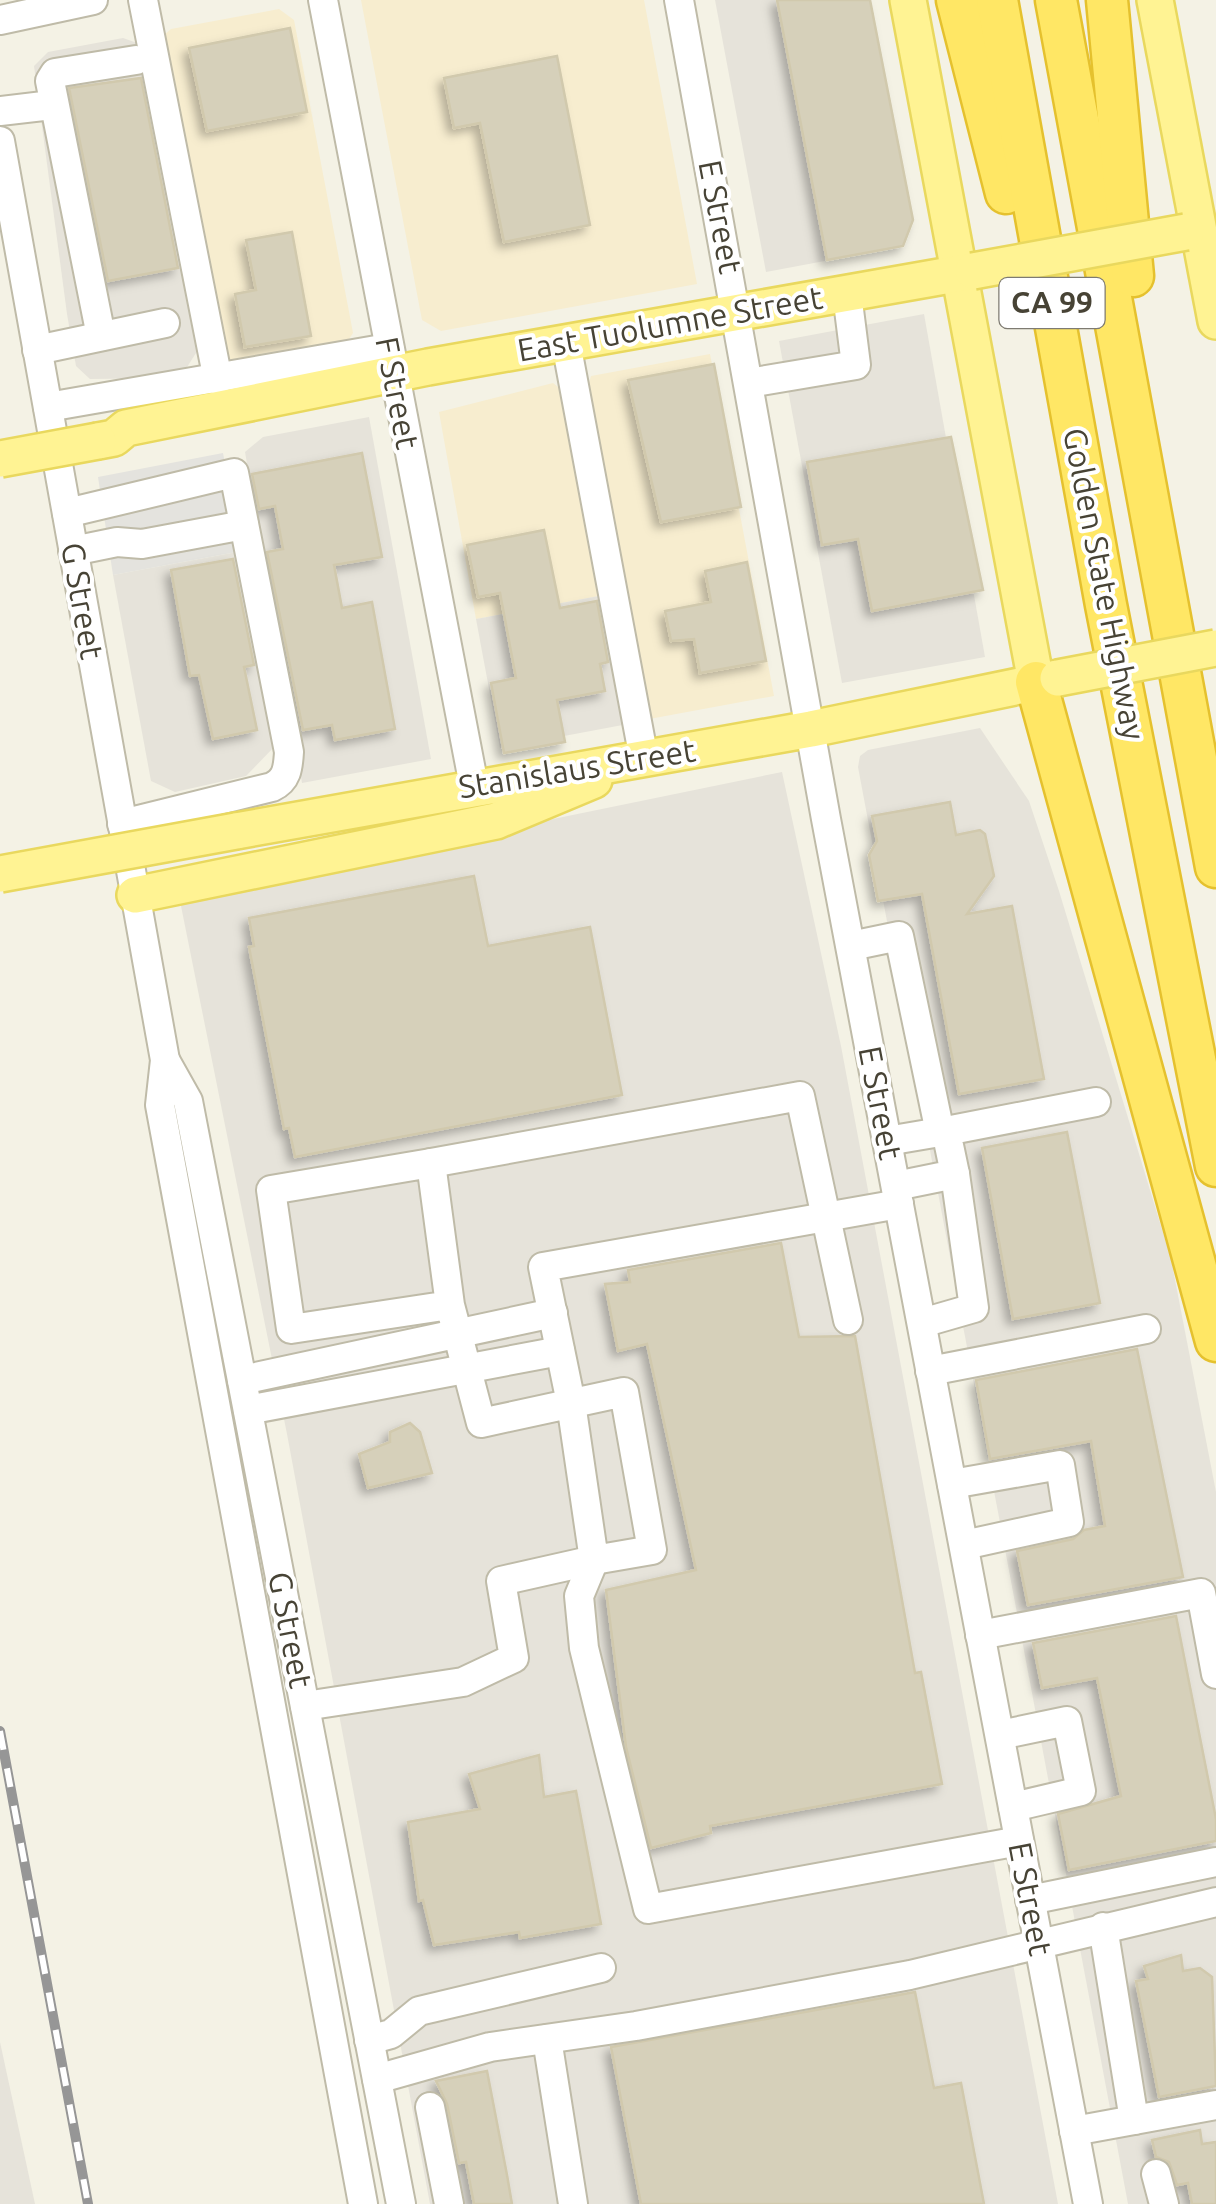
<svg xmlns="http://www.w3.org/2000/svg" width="1216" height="2204" viewBox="0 0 1216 2204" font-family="Ubuntu,sans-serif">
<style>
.commercial{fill:#f7edcf}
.industrial{fill:#e6e3da}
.parking{fill:#e4e3de}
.building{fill:#d6d0ba;stroke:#d1c9ad;stroke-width:2.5;filter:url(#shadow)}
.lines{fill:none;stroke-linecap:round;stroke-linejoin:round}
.minor-casing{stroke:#bfbba8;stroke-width:32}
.major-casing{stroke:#e9d85e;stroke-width:40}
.highway-casing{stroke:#e5c12e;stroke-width:45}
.minor{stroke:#fff;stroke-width:28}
.major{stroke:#fff393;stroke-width:35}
.highway{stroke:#ffe765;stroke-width:40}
.rail-casing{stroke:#969696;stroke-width:10}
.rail{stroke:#fff;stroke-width:6;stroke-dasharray:19;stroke-linecap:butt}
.major-bridge-casing{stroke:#e9d85e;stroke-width:40;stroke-linecap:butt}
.major-bridge{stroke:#fff393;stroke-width:35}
.labels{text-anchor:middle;stroke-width:8;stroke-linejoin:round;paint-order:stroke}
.shield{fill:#fff;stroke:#7e7b72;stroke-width:2.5}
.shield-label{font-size:30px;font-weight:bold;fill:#474335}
.street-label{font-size:32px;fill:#474335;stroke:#fff}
</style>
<defs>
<filter id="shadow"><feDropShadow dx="-5.5" dy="5.5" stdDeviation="5" flood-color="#0004"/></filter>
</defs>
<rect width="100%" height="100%" fill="#f4f2e5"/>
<g class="commercial">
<path d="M361 0H644L697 284 441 331 422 320Z"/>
<path d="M279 9 294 20 353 333 347 342 233 363 224 356 164 35 171 29Z"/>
<path d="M710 354 774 696 644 720 587 389 591 376Z"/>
<path d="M553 383 563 391 604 595 476 619 439 412Z"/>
</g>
<g class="industrial">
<path d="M715 0H866L907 222 894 248 766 272Z"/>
<path d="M123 38 143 45 203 342 180 378 90 379 76 366 67 314 34 66 48 52Z"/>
<path d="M924 314 985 657 842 683 779 341Z"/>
<path d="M369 417 431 759 302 783 245 452 263 437Z"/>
<path d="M242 551 277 744 246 776 175 792 151 781 113 575Z"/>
<path d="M604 595 628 724 500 748 476 619Z"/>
<path d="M980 728 1029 801 1059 891 1171 1259 1216 1492V2204H1128L858 767 860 756 868 750Z"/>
<path d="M782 772 841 1046 1058 2204H430L287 1434 179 896Z"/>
<path d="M0 2042 35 2204H0Z"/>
</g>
<path class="parking" d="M223 453 242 551 113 575 98 477Z"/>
<g class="building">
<path d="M777 0H870L913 220 903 246 827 260Z"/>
<path d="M290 28 307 112 207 131 189 48Z"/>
<path d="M557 56 590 225 504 242 480 123 454 128 444 78Z"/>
<path d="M141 78 178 268 108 281 69 88Z"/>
<path d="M292 232 311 336 245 347 235 294 256 290 246 240Z"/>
<path d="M714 364 741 507 661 522 628 380Z"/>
<path d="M951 437 983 590 872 611 858 539 822 545 807 462Z"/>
<path d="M362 453 382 557 334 565 342 608 372 602 395 729 335 740 332 725 303 730 267 552 283 549 275 506 259 509 252 474Z"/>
<path d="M544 530 560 608 597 601 608 662 600 664 605 691 557 700 565 742 504 753 491 683 516 678 500 593 478 597 467 545Z"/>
<path d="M233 559 254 665 244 667 257 730 213 739 199 675 190 676 171 570Z"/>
<path d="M747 562 766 661 700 673 694 639 671 641 665 611 711 602 705 571Z"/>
<path d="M950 802 956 835 980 830 985 834 994 876 967 914 1012 906 1044 1079 959 1094 922 894 878 901 869 855 877 841 872 816Z"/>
<path d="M474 876 488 946 590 927 622 1095 295 1157 289 1128 284 1129 249 947 254 946 249 918Z"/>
<path d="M1067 1132 1100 1303 1013 1319 982 1148Z"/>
<path d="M781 1243 799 1337 855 1336 915 1673 921 1672 942 1784 710 1826 711 1833 651 1848 626 1747 606 1590 696 1570 647 1344 618 1351 605 1284 630 1282 628 1270Z"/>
<path d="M1137 1349 1183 1577 1028 1605 1017 1551 1073 1539 1084 1530 1105 1526 1091 1441 990 1459 976 1380Z"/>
<path d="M410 1423 420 1432 432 1473 368 1488 359 1454 390 1442V1432Z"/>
<path d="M1176 1616 1216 1819V1841L1069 1870 1058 1814 1121 1796 1097 1678 1042 1688 1033 1643Z"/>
<path d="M539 1755 544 1797 576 1791 601 1924 520 1938 519 1932 434 1945 423 1900 419 1901 408 1822 480 1809 469 1774Z"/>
<path d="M1181 1955 1183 1971 1200 1968 1212 1977 1216 2086 1159 2097 1136 1981 1148 1979 1144 1966Z"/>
<path d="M915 1992 934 2088 961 2083 984 2204H641L611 2047Z"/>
<path d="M487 2071 507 2175 512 2204H474L466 2162 459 2163 447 2104 436 2081Z"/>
<path d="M1200 2130 1202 2144 1216 2142V2204H1192L1188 2183 1177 2185 1169 2162 1156 2157 1152 2140Z"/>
</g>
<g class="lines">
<g class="minor-casing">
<g id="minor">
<path d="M143 0 218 380"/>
<path d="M323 0 474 786"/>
<path d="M679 0 826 819 1088 2204"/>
<path d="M0 20 93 0"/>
<path d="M0 111 52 105"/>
<path d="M0 141 165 1060 160 1105 363 2204"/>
<path d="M101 336 50 81 55 73 136 60"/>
<path d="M566 343 644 759"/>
<path d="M37 350 165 323"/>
<path d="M749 383 856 365 847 294"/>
<path d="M48 407 388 348"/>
<path d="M67 513 234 473 289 752C288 768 287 780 272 787L122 824"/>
<path d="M73 551 117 542 142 544 244 525"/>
<path d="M851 946 899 936 938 1123 946 1131 887 1141"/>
<path d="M165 1060 188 1101 401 2204"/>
<path d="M431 1163 800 1096 848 1320"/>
<path d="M896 1186 955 1174 946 1131 1096 1102"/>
<path d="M450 1305 291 1329 271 1190 431 1163 450 1305 481 1423 624 1392 652 1550 594 1560 571 1403 543 1267 899 1204"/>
<path d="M922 1323 974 1308 955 1174"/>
<path d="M930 1371 1146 1329"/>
<path d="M242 1380 553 1313"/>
<path d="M248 1410 560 1351"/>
<path d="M952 1484 1060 1465 1069 1522 964 1545"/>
<path d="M594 1560 579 1596 584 1648 648 1909 1019 1841"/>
<path d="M980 1635 1201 1593 1216 1674"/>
<path d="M305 1706 463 1682 514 1658 501 1581 594 1560"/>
<path d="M1000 1735 1067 1721 1081 1791 1013 1807"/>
<path d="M1030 1900 1216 1862"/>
<path d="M1103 1927 1134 2120"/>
<path d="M547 2039 573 2204"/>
<path d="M369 2040 391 2034 419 2011 601 1968"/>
<path d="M377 2079 490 2047 636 2026 910 1975 1216 1902"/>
<path d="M430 2107 449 2204"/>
<path d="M1074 2131 1216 2105"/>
<path d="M1156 2174 1164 2204"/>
</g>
</g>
<g class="major-casing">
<g id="major">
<path d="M908 0 1036 682"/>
<path d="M1155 0 1216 321"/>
<path d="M98 441 114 438 126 428 428 367 973 271"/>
<path d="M236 831 811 729 1058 678"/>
<path d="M135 895 496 821 594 780"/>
</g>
</g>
<g class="highway-casing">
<g id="highway">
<path d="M957 0 1006 193"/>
<path d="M997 0 1106 605 1216 1166"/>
<path d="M1056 0 1216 867"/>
<path d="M1107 0 1133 276"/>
<path d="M1036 682 1216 1341"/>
</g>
</g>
<use href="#minor" class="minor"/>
<use href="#major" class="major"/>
<use href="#highway" class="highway"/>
<g class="rail-casing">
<path id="rail" d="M0 1731 88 2204"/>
</g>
<use href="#rail" class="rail"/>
<g class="major-bridge-casing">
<g id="major-bridge">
<path d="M973 271 1186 232"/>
<path d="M0 459 98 441"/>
<path d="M1058 678 1216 648"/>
<path d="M0 874 236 831"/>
</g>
</g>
<use href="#major-bridge" class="major-bridge"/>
</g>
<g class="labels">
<rect class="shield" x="999.5" y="278" width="105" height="50" rx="8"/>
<g class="shield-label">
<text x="1052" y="313">CA 99</text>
</g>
<g class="street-label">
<text transform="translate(720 217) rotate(79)" y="11">E Street</text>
<text transform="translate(670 324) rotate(-10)" y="11">East Tuolumne Street</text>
<text transform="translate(397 393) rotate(79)" y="11">F Street</text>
<text transform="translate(1104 584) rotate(79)" y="11">Golden State Highway</text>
<text transform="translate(82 601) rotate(80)" y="11">G Street</text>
<text transform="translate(577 769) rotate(-9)" y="11">Stanislaus Street</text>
<text transform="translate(880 1103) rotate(79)" y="11">E Street</text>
<text transform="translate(290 1630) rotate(79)" y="11">G Street</text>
<text transform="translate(1030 1899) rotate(79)" y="11">E Street</text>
</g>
</g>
</svg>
